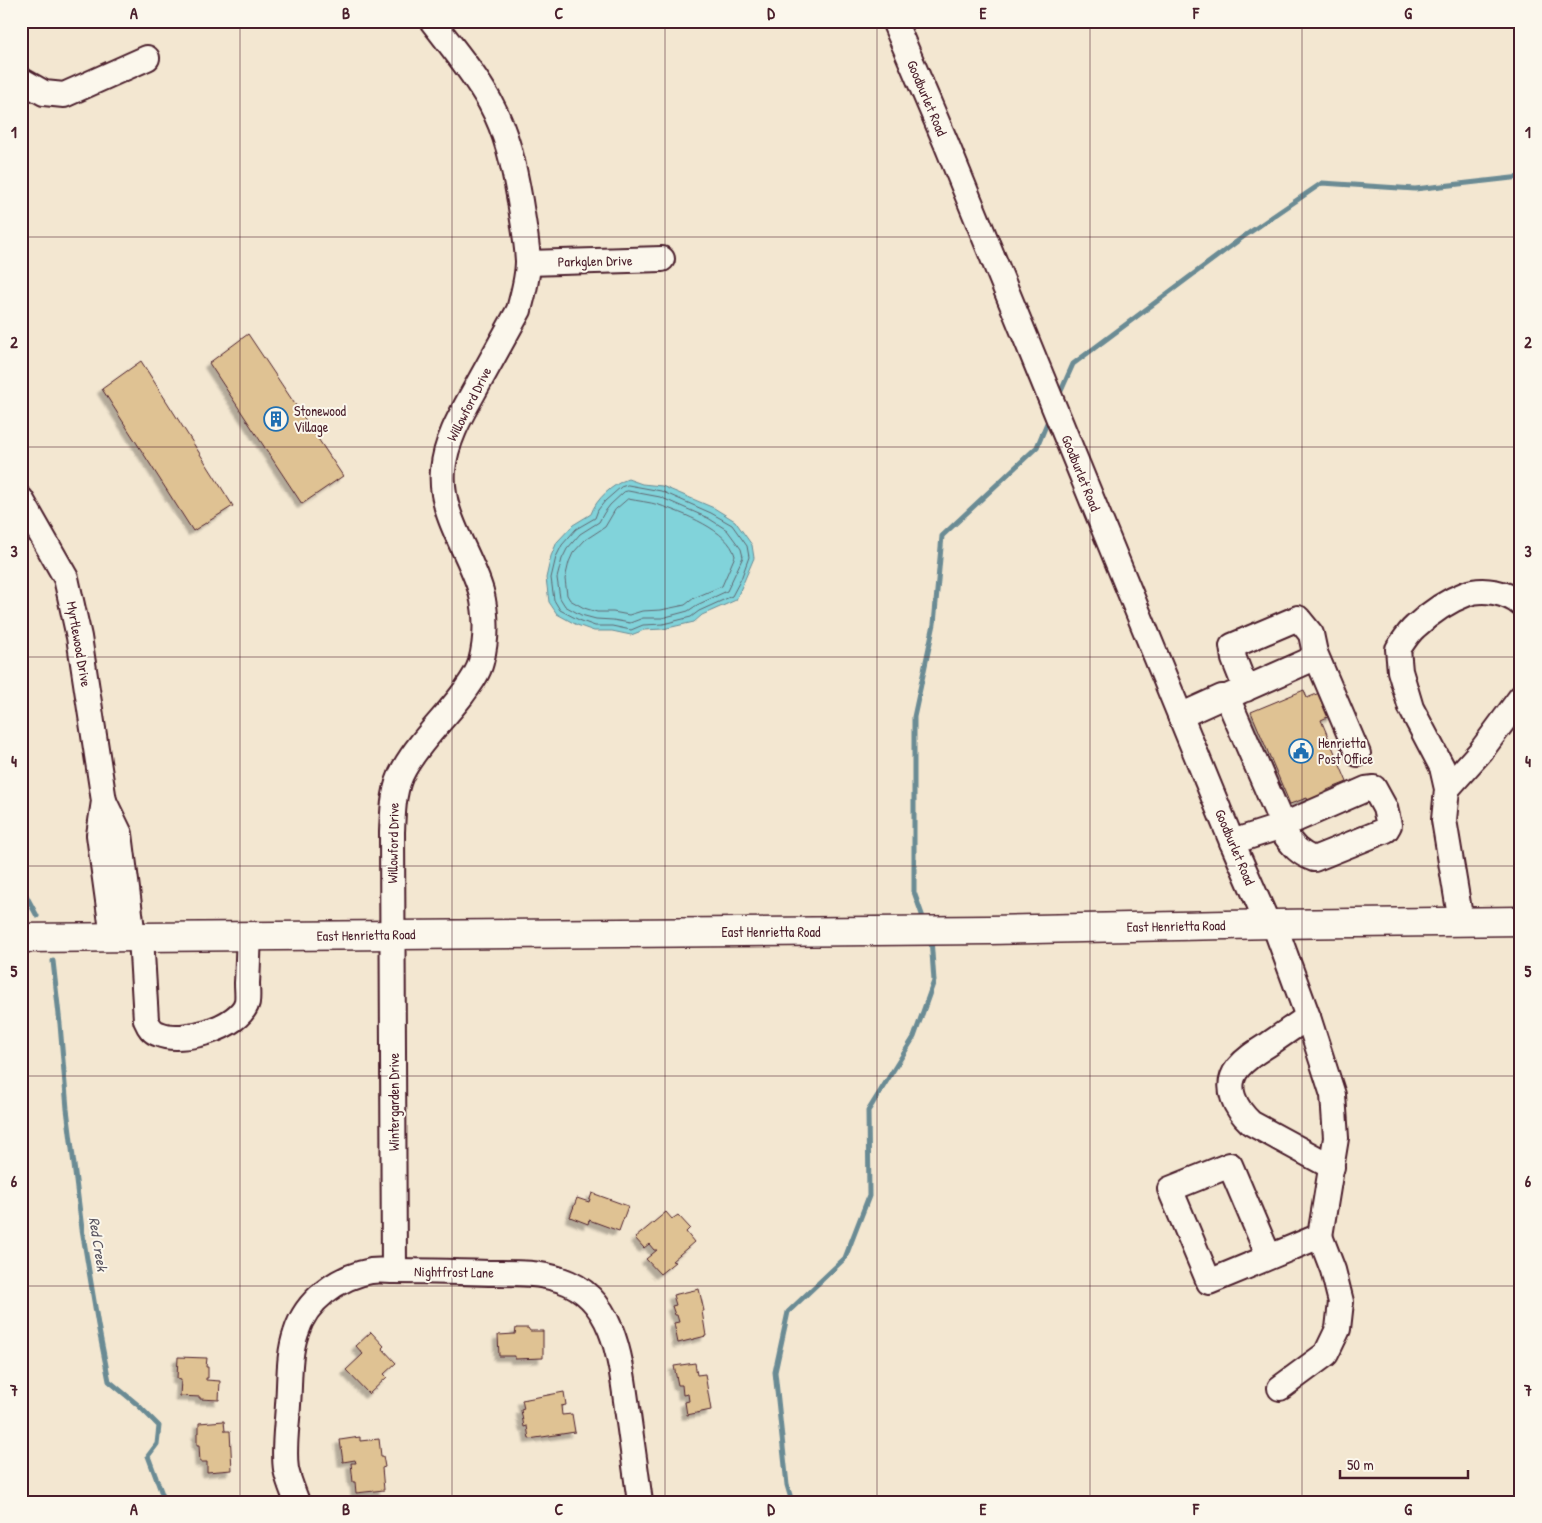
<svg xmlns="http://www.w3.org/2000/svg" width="1542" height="1523" viewBox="0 0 1542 1523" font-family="'Patrick Hand',sans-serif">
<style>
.water{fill:#81d3da;stroke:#6b8b94}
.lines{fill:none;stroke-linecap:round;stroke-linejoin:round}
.shore{stroke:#606771;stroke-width:1}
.stream{stroke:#6b8b94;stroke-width:5}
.building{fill:#dfc293;stroke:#4a1f2b;filter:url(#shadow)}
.minor-casing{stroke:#4a1f2b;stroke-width:28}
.major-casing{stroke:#4a1f2b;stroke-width:31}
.minor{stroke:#fbf7ec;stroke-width:24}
.major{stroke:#fbf7ec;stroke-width:28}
.grid{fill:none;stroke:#4a1f2b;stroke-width:1;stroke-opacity:0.55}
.labels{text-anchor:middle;stroke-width:4;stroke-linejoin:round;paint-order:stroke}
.street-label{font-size:14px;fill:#4a1f2b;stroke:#fbf7ec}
.poi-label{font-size:14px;fill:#4a1f2b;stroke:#fbf7ec;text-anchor:start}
.water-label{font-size:15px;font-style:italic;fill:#5a5560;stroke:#fbf7ec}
.neatline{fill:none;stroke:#4a1f2b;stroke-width:2}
.grid-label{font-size:16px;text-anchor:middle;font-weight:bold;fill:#4a1f2b}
</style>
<defs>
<filter id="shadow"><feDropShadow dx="-4.5" dy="4.5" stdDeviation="1" flood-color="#0004"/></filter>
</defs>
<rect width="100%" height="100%" fill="#f3e7d1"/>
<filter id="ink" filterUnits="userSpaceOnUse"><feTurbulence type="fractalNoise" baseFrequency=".02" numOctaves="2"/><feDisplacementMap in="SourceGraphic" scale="10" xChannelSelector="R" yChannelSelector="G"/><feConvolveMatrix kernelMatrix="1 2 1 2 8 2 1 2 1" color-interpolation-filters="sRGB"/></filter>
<g filter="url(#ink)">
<path class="water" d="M628 479 642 484 662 486 714 508 735 521 752 545 754 558 736 600 702 615 694 622 663 629 644 630 631 635 612 631H594L577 625 557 614 549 602 546 578 551 556 557 542 573 525 591 514C596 499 613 484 628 479Z"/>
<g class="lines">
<g class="shore">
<path d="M628 485 661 491 711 513 732 525 747 546 749 557 741 579 732 596 699 611 691 617 663 624 643 625 631 630 612 626H595L579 620 560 610 554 600 551 578 556 557 562 545 576 529 595 518 598 510 605 501 621 487Z"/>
<path d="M628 491 660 497 708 518 727 530 741 549 743 557 727 591 697 605 688 611 662 618H643L630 623 613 620 596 619 581 615 565 606 560 598 557 578 562 559 567 549 580 534 599 522 604 513 610 505 624 492Z"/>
<path d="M628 499C638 501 649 502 659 505 682 513 729 530 735 556L722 586 694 598 685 605 661 610 642 611 629 615 613 612H597L584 608 570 600 567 595 565 579 569 562 573 553 585 540 605 527 615 510Z"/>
</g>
<g class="stream">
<path d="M1061 391 1073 364 1243 237 1322 183 1415 189 1521 177"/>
<path d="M21 886 37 916"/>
<path d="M925 923 914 892V717L934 624 942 536 1037 447 1047 423"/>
<path d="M53 961 60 1024 67 1109 82 1229 98 1325 109 1381 138 1405 159 1426 157 1444 148 1456 165 1502"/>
<path d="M792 1502 787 1485 775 1372 788 1312 845 1258 869 1196 868 1111 914 1037 934 981 931 938"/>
</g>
</g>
<g class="building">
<path d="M248 334 343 476 302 504 209 363Z"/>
<path d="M141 361 233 506 193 531 102 389Z"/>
<path d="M1304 690 1307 698 1324 691 1334 714 1321 720 1347 782 1327 790 1330 797 1310 806 1307 798 1290 804 1251 712Z"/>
<path d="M592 1193 628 1206 619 1231 589 1220 588 1224 570 1217 577 1198 589 1202Z"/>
<path d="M666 1212 672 1219 678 1215 690 1228 686 1232 694 1242 672 1261 675 1262 660 1274 646 1259 657 1250H654L649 1244 644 1248 635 1238Z"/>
<path d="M699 1289 704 1311H702L706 1336 678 1343 674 1323 679 1322 677 1315H675L672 1306 676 1305 673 1295Z"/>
<path d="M516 1328H528L530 1331H543V1358L515 1359V1356H499L498 1335 515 1334Z"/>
<path d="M371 1332 384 1346 382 1348 396 1363 384 1374 387 1377 369 1394 346 1370 363 1354 356 1346Z"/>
<path d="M178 1357 207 1358 206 1367H208V1378H206V1380L220 1381 219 1400 200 1399V1397L180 1396 181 1380 177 1379Z"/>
<path d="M695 1363 697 1375 705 1374 711 1410 687 1415 685 1402 689 1401 688 1394 683 1395 682 1385H678L674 1366Z"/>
<path d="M564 1392 566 1405 561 1406 562 1415 572 1414 575 1432 529 1439 527 1426 524 1427 521 1410 524 1409 522 1400Z"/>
<path d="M224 1421 225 1431H230L232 1470 207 1472V1462H200L199 1445H197V1433H199V1423Z"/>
<path d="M360 1437V1441L379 1439 381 1456H383L385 1467 382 1468 384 1490 356 1493 355 1482H353L351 1463H356L355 1460 343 1462 340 1440Z"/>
</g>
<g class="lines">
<g class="minor-casing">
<g id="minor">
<path d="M894 21 946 143 1232 842 1268 924"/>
<path d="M21 80 44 93 64 95 147 58"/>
<path d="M528 263 662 259"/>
<path d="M21 499 66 578 79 637 104 801 99 835 113 937"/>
<path d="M1315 653 1358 754"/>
<path d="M1227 697 1280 819 1279 827C1291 842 1295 852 1314 859L1386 830 1389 825 1385 808 1374 788 1366 789 1279 827 1232 842"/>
<path d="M1180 716 1222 697H1227L1308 661 1315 653 1311 634 1298 618 1232 646 1234 659 1246 689"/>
<path d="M1447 789 1481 751 1521 697"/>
<path d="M104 801 120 834 133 937"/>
<path d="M1461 922 1444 820 1447 789 1442 767 1411 708 1400 671 1398 649C1403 642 1408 633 1415 627 1429 614 1447 601 1466 594 1483 587 1508 593 1521 604"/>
<path d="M141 937 146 1020C149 1027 152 1032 159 1034 181 1044 240 1028 247 1002 248 996 247 989 247 983 248 967 248 952 249 936"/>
<path d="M1308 1017C1295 1026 1282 1035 1269 1044 1258 1051 1246 1058 1238 1068 1223 1087 1236 1109 1251 1123L1332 1167"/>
<path d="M1269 1257 1230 1165 1170 1189 1209 1282 1320 1236 1336 1138 1333 1095 1308 1017 1274 924"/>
<path d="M394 1271 392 832C393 811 393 788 404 769 419 742 443 720 462 695 469 685 478 674 481 662 487 639 487 615 481 591 469 550 439 515 443 470 446 439 462 413 477 386 491 361 505 335 519 310 523 294 528 278 528 261 527 241 523 221 520 201 514 166 507 133 490 102 474 73 452 47 432 21"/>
<path d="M1280 1388 1326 1354 1338 1329 1341 1302 1333 1270 1320 1236"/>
<path d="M297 1502C293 1491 288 1480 286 1469 283 1449 287 1426 288 1405 290 1381 288 1356 296 1333 306 1300 338 1277 371 1271 379 1270 387 1271 394 1271 426 1271 458 1272 489 1273 514 1273 538 1272 561 1280 617 1298 621 1366 628 1415 632 1444 636 1473 640 1502"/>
</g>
</g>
<g class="major-casing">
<path id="major" d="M21 938 990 930 1274 924 1521 921"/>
</g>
<use href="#minor" class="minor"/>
<use href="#major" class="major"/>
</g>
</g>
<path class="grid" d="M240 21V1502M452 21V1502M665 21V1502M877 21V1502M1090 21V1502M1302 21V1502M21 237H1521M21 447H1521M21 657H1521M21 866H1521M21 1076H1521M21 1286H1521"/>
<defs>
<g id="building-ring" transform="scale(1.25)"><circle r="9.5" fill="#fbf7ec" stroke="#1f6fb2" stroke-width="1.5"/><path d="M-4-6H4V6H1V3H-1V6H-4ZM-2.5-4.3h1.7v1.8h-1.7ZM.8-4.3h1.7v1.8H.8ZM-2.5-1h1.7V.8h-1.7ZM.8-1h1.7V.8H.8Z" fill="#1f6fb2"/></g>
<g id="civic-ring" transform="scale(1.25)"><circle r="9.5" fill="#fbf7ec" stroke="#1f6fb2" stroke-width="1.5"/><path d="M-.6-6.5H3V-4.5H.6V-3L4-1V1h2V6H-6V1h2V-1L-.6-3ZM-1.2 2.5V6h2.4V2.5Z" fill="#1f6fb2"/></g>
</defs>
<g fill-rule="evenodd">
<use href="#building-ring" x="276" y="419"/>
<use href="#civic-ring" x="1301" y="751"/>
</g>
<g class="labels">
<g class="street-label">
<text transform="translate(927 98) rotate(67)" y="5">Goodburlet Road</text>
<text transform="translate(595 261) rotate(-1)" y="5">Parkglen Drive</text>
<text transform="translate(469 404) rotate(-63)" y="5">Willowford Drive</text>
<text transform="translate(1081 473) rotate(68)" y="5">Goodburlet Road</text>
<text transform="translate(79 644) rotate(80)" y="5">Myrtlewood Drive</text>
<text transform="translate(393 843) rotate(-89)" y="5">Willowford Drive</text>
<text transform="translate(1235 847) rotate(67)" y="5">Goodburlet Road</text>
<text transform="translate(1176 926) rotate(-1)" y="5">East Henrietta Road</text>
<text x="771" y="937">East Henrietta Road</text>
<text transform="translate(366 935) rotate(-1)" y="5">East Henrietta Road</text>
<text transform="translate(394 1102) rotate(-90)" y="5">Wintergarden Drive</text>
<text transform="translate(454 1272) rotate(1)" y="5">Nightfrost Lane</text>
</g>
<g class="poi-label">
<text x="294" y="416">Stonewood<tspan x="294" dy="16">Village</tspan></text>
<text x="1318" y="748">Henrietta<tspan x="1318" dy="16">Post Office</tspan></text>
</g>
<g class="water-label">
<text transform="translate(98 1244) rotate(81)" y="5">Red Creek</text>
</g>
</g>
<rect width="1542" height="1523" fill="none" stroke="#fbf7ec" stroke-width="55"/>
<path d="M1340 1470v8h128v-8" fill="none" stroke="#4a1f2b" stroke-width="2.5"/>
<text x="1347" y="1470" font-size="15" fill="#4a1f2b" stroke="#fbf7ec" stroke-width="4" paint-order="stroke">50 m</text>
<rect x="28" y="28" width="1486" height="1468" class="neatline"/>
<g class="grid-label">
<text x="134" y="19">A</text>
<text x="346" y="19">B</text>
<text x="559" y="19">C</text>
<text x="771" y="19">D</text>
<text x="983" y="19">E</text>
<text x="1196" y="19">F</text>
<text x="1408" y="19">G</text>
<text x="14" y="138">1</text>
<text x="1528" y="138">1</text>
<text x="14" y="348">2</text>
<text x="1528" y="348">2</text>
<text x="14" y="557">3</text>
<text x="1528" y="557">3</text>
<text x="14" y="767">4</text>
<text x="1528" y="767">4</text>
<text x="14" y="977">5</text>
<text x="1528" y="977">5</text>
<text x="14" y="1187">6</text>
<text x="1528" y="1187">6</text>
<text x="14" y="1396">7</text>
<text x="1528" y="1396">7</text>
<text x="134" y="1515">A</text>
<text x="346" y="1515">B</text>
<text x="559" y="1515">C</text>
<text x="771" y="1515">D</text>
<text x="983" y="1515">E</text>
<text x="1196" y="1515">F</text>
<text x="1408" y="1515">G</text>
</g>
</svg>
